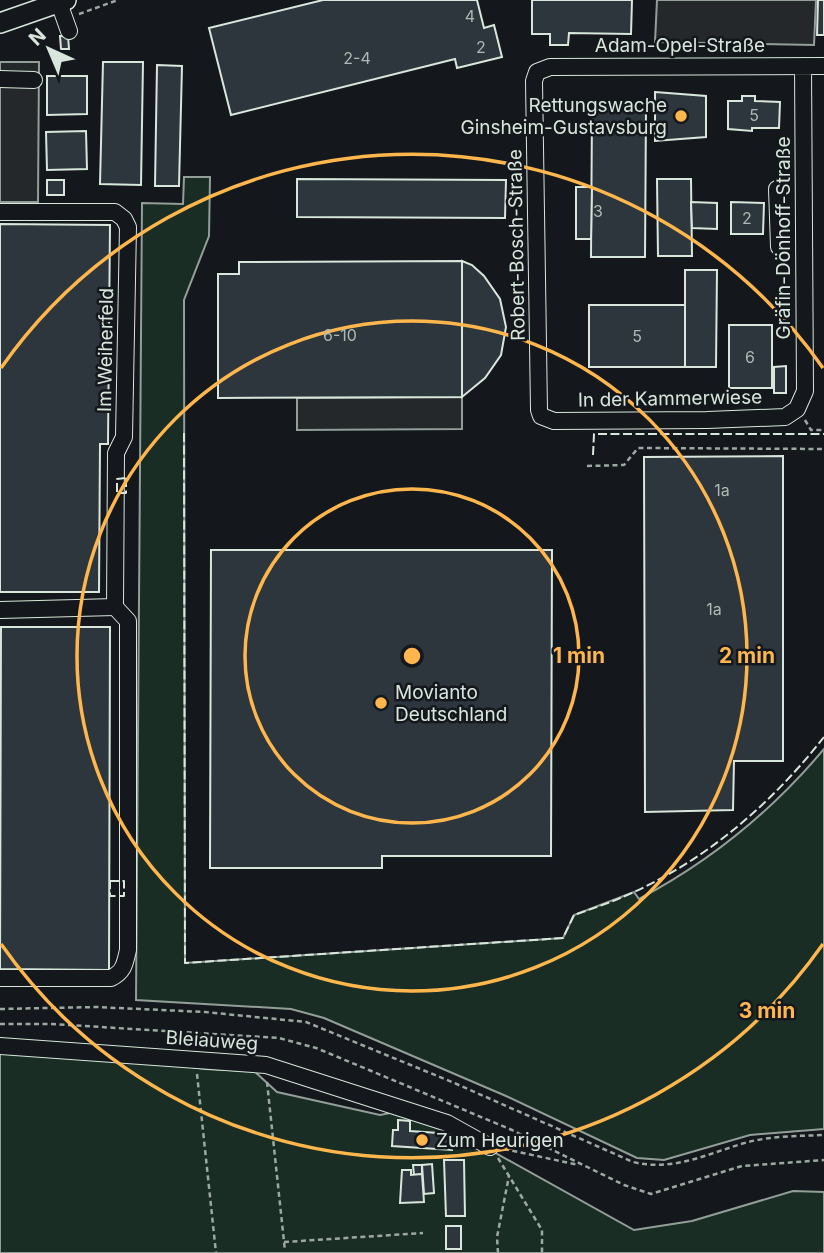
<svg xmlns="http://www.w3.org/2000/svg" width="824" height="1253" viewBox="0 0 824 1253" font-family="Inter,sans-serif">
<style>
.green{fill:#1a2d24;stroke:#939e99;stroke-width:2}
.parking{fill:#24282b;stroke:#939e99;stroke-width:2}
.building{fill:#2c363c;stroke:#d8e6dc;stroke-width:2}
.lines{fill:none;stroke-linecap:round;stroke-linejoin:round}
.minor-casing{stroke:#d8e6dc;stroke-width:18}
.major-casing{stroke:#d8e6dc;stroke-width:22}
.path{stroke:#9da8a2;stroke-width:2.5;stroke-dasharray:5 3.5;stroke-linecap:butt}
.minor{stroke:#14181c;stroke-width:16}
.major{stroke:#14181c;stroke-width:19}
.fence{stroke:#d8e6dc;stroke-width:2;stroke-dasharray:9 3.5;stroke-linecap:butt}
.ring{fill:none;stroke:#ffb74d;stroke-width:3.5}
.poi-dot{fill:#ffb74d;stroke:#14181c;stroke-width:2.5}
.labels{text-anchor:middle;stroke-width:5;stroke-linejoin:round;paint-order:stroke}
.number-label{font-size:16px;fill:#adbab4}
.street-label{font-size:19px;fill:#d8e6dc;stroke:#14181c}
.poi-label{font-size:19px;fill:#d8e6dc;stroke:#14181c;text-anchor:start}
.centre{fill:#ffb74d;stroke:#14181c;stroke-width:3.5}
.ring-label{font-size:21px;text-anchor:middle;font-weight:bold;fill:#ffb74d;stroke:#14181c;stroke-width:5;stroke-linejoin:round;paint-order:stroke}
</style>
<rect width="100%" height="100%" fill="#14181c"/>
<g class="green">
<path d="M184 177H210L209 236 184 300 185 963 563 938 574 915 634 892 639 899C711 861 772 811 824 749V1129L750 1135 664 1160 637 1158 506 1096 324 1018 291 1009 136 1000 142 203 183 204Z"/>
<path d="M0 1052 178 1065 205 1069 254 1071 277 1092 380 1115 395 1112 456 1131 634 1230 692 1221 793 1191 824 1192V1253H0Z"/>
</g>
<g class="parking">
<path d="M657 0H816L814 45 655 42Z"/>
<path d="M0 62H39L38 202H0Z"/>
<path d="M462 397V429L297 430V398Z"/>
</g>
<g class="building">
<path d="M323 0H477L484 28 494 25 502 57 457 68 455 59 231 115 209 28Z"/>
<path d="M532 0H632L631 34 569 33 568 45H550V34H532Z"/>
<path d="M818 0H824V35H817Z"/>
<path d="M60 36H68L69 49H61Z"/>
<path d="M103 62H143L141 185 100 184Z"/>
<path d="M157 65 182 66 179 186H155Z"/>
<path d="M47 76H87V114L47 115Z"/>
<path d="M655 92 706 96V137L655 141Z"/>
<path d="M742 96H755V101L780 102 779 128H752V131L728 129V101H742Z"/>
<path d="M592 110H646L645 257H591Z"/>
<path d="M86 131 87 169 47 170 46 132Z"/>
<path d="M297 179 506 180 505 218 297 217Z"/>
<path d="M657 179H691L692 256H658Z"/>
<rect x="47" y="180" width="17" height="15"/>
<path d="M576 187H592L591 239H576Z"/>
<path d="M691 202 717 203V229L692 228Z"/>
<path d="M731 202 764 203 763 234H731Z"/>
<path d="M0 224 110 225 108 444H100L99 592H0Z"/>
<path d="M462 261V397L218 398V274H239V262Z"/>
<path d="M462 261 472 265 484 276 500 299 506 327 501 355 485 378 462 397Z"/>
<path d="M685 270H717L716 367H685Z"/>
<rect x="589" y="305" width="96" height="62"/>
<rect x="729" y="325" width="43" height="63"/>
<path d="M786 366V393H774V367Z"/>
<path d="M783 456V761H734L733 810 645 812 644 457Z"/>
<path d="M211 550H552L551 856H382V868H210Z"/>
<path d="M1 627H110L109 970 0 969Z"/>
<path d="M398 1120 410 1121V1131L453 1134 452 1150 392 1146 393 1130H398Z"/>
<path d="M444 1160H464L465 1216H446Z"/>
<path d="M432 1164 434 1193 424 1194 422 1165Z"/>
<path d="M413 1165H422V1174L414 1175Z"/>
<path d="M402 1170H411V1175L422 1174 424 1202 400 1203Z"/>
<rect x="446" y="1226" width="15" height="23"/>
</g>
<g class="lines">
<g class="minor-casing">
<g id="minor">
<path d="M59 3 69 31"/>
<path d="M803 66 805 391 797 409 785 417 707 420 554 421 541 416 539 410 534 81 537 72 550 67 824 66"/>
<path d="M0 79 34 80"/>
<path d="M777 189 779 247"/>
<path d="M0 212H115L124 219 128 227 124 437 116 453 115 607 0 610"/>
<path d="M0 978H111C124 972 125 963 128 950V621L115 607"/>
<path d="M0 1046 266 1065 447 1123 490 1147"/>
</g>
</g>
<g class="major-casing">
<path id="major" d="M0 23 66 0"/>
</g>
<g class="path">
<path d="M79 14 118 0"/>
<path d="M805 420 811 430H824"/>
<path d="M587 466 624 465 638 448 824 449"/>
<path d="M0 1009 96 1007 205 1012 306 1022 452 1082 633 1162C674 1172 709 1153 748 1142 772 1136 799 1136 824 1135"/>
<path d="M0 1024H52L279 1038 316 1048 369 1070 512 1130 624 1185 651 1194 742 1166 824 1160"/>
<path d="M197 1074 216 1253"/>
<path d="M267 1082 285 1251"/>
<path d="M504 1149 579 1165"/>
<path d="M498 1158 542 1230V1253"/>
<path d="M284 1242 423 1233"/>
<path d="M498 1253 497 1237 509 1176"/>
</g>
<use href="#minor" class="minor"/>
<use href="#major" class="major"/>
<g class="fence">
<path d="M184 433 185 963 563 938 574 915C594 908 615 901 634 892 710 857 773 802 824 737"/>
<path d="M593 455 594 434H824"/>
<path d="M126 478V493H117V479Z"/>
<rect x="110" y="881" width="14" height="15"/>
</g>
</g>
<g class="ring">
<circle cx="412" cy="656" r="167"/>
<circle cx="412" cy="656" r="335"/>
<path d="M823 944A502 502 0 0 1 1 944M1 368A502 502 0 0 1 823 368"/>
</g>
<g class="poi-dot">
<circle cx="681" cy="116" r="7"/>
<circle cx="381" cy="703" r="7"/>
<circle cx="422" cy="1140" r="7"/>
</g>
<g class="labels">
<g class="number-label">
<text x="470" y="22">4</text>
<text x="481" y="53">2</text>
<text x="357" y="64">2-4</text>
<text x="754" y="121">5</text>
<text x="598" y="217">3</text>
<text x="747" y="224">2</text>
<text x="340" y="341">6-10</text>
<text x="637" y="342">5</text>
<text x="750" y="363">6</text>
<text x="722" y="496">1a</text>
<text x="714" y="615">1a</text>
</g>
<g class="street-label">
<text x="680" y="52">Adam-Opel-Straße</text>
<text transform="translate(783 238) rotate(-90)" y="7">Gräfin-Dönhoff-Straße</text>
<text transform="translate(516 245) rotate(-91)" y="7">Robert-Bosch-Straße</text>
<text transform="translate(105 350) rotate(-89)" y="7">Im Weiherfeld</text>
<text transform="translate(670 398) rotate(-1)" y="7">In der Kammerwiese</text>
<text transform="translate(212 1040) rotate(4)" y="7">Bleiauweg</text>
</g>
<g class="poi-label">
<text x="667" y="112" text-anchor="end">Rettungswache<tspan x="667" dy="22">Ginsheim-Gustavsburg</tspan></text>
<text x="395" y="699">Movianto<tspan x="395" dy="22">Deutschland</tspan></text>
<text x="436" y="1147">Zum Heurigen</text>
</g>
</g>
<circle cx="412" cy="656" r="10" class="centre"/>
<g class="ring-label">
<text x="579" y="663">1 min</text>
<text x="747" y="663">2 min</text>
<text x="767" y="1018">3 min</text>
</g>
<g transform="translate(49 49) rotate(316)" stroke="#14181c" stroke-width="5" paint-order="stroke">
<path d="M0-5L12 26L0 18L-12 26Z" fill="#d8e6dc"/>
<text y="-10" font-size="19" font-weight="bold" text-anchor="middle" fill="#d8e6dc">N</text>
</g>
</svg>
